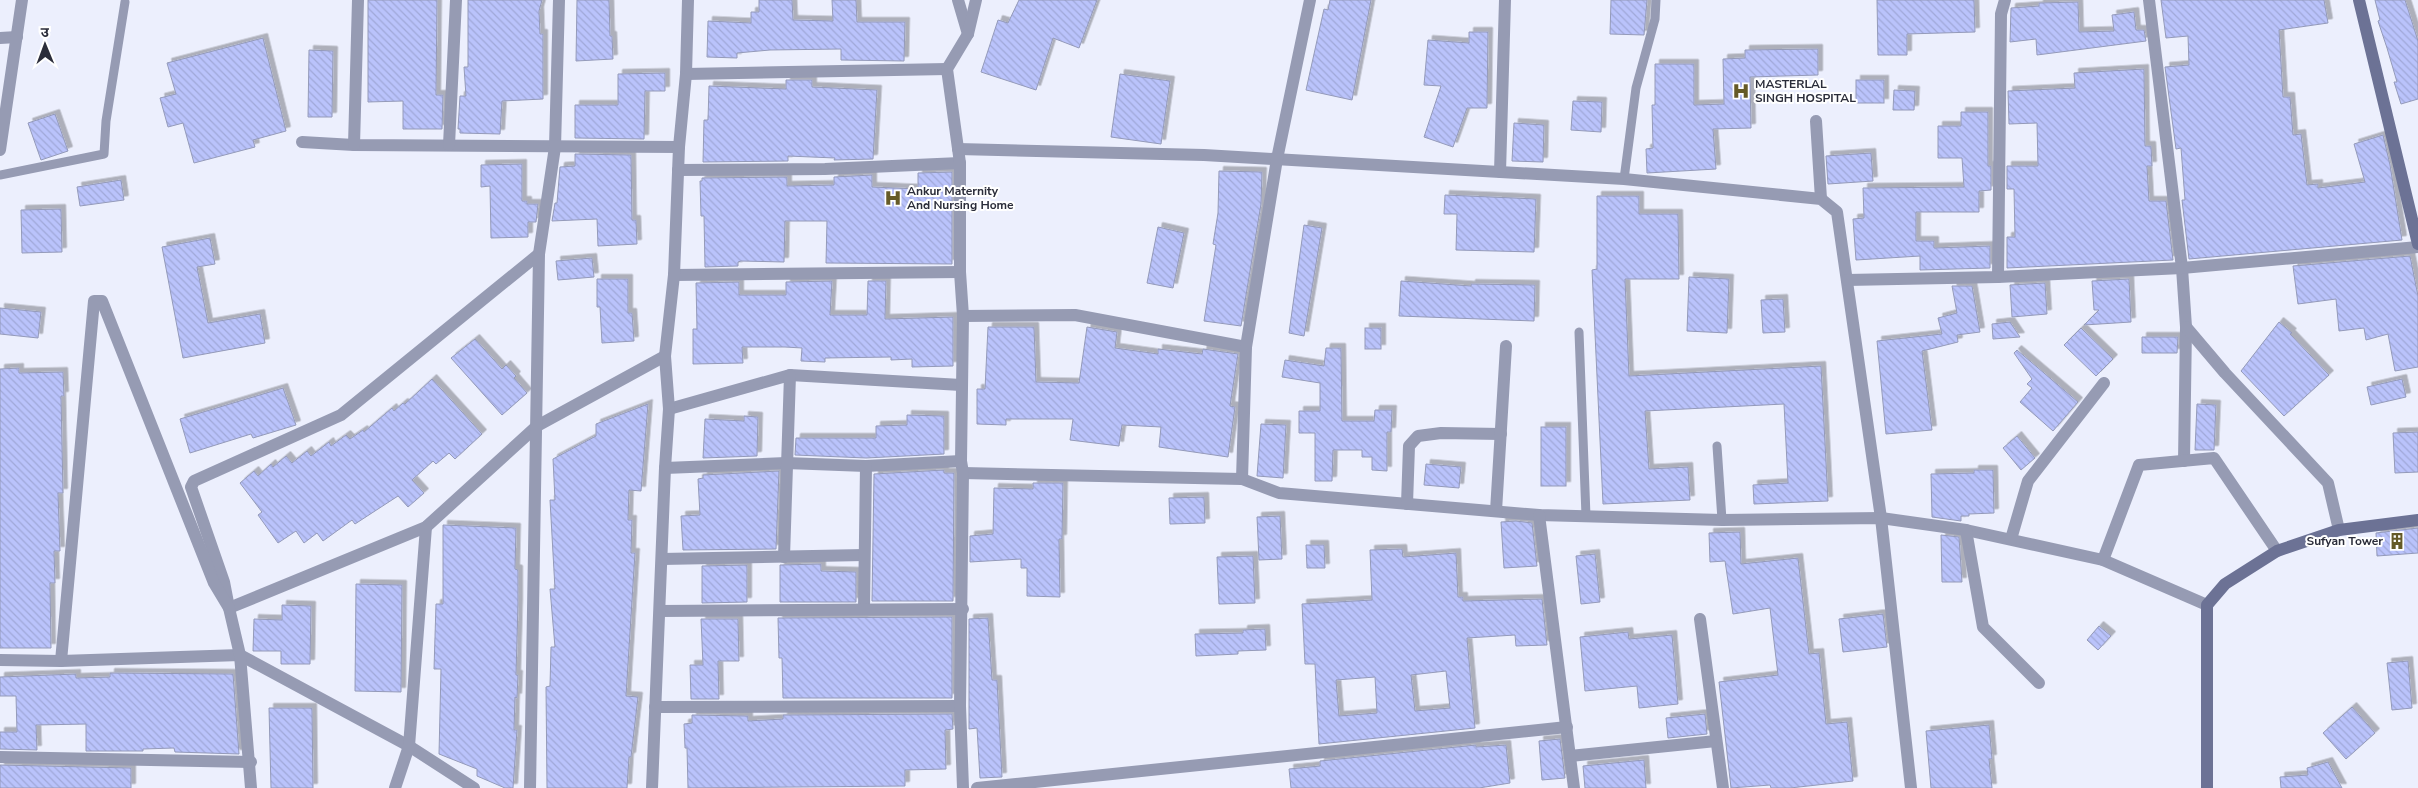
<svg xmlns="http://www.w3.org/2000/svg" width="2418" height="788" viewBox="0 0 2418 788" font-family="'Nunito Sans','Noto Sans Devanagari',sans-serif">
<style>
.building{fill:url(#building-back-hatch);stroke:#949ab9;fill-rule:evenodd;filter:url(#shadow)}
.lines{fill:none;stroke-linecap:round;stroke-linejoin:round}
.lane{stroke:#969bb3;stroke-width:9}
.street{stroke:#969bb3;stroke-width:12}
.secondary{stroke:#6c7295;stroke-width:12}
.labels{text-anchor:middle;stroke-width:4;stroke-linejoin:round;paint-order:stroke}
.poi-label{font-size:12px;font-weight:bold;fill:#2b2d3a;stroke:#fff;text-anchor:start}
</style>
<defs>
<pattern id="building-back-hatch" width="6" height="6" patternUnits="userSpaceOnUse" patternTransform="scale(1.25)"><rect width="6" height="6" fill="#bac3fb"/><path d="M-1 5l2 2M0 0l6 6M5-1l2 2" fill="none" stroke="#a0a8d8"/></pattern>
<filter id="shadow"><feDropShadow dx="4.5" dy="-4.5" stdDeviation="0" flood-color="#0004"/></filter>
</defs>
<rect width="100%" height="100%" fill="#eceffd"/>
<g class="building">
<path d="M368 0H437L436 95H443L442 129H403V101L368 102Z"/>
<path d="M468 0H542L539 11 540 34H543V99L502 101 500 134 460 133V129H458L460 96H466L464 67H468Z"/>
<path d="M577 0H609L610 36H612L613 59 576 61Z"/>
<path d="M759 0H792L793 20 833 21 832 0H856L857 22H905L904 61 841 60V49L770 50 737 53V58L707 57 708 21 751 23V12H759Z"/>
<path d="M1019 0H1097L1079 48 1053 38 1036 90 981 72 998 20 1008 23Z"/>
<path d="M1330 0H1371L1352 100 1306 90 1324 9 1328 10Z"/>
<path d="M1611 0H1647L1644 35 1610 34Z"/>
<path d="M1877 0H1974L1975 32 1907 34V55H1878Z"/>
<path d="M2161 0H2324L2328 23 2279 30 2283 97H2290L2293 135 2301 134 2307 185 2318 184V188L2365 182 2354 144 2383 135 2390 165 2402 240 2189 259 2182 200H2185L2181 148 2176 149 2165 67 2189 65 2188 36 2166 38Z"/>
<path d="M2375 0H2405L2418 41V99L2401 104 2394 82H2397L2387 48 2378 21 2380 20Z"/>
<path d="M2078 2 2079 32 2114 31 2112 15 2134 12 2136 30H2144L2146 41 2037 55 2036 39 2010 42 2011 8 2039 6V3Z"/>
<path d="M1469 32H1488L1487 108H1467L1453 147 1424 137 1441 86 1424 85 1428 40 1469 43Z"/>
<path d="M263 38 286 131 253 140 255 147 194 163 183 123 168 127 160 98 176 94 167 63Z"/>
<path d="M1818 49V75L1750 77 1751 128 1713 129 1716 169 1647 173 1646 149 1653 148 1652 105H1655V64H1694V105L1724 104 1723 59 1745 58V50Z"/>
<path d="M309 50 333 51 332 117H308Z"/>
<path d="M2144 69 2145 146H2151L2152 166H2147L2149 201H2166L2173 260 2007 268V237H2015L2014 189H2007V166H2038L2037 123 2009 124 2008 91 2075 88 2074 73Z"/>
<path d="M665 73V91H645L644 139 575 138V105H618V74Z"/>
<path d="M1120 74 1170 81 1161 144 1111 137Z"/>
<path d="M786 80H812V87L877 90 873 159 834 160 835 158 788 156V161L703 162 704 120H708L709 86 786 89Z"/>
<rect x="1856" y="80" width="28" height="23"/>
<path d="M1894 90 1915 91 1914 110H1893Z"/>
<path d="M1573 101 1602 102 1601 132 1571 130Z"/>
<path d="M1961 112H1988V166H1991V190L1979 191V212H1916V241H1934V248L1990 246V268L1920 270V256L1856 260 1853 219 1864 218 1863 188 1964 187 1962 158H1938V126H1961Z"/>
<path d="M55 114 68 151 41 160 28 123Z"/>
<path d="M1514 123 1544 125 1543 162 1512 161Z"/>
<path d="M1871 153 1873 181 1828 184 1826 156Z"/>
<path d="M575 154 631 155 632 220H636L637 244 598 246 597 219 552 221 555 203H557L560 167 575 166Z"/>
<path d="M522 164V201H527V204H538L536 222H528V237L491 238 490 186 481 187V165Z"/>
<path d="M1219 171 1262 172 1261 204 1241 326 1204 321 1216 245 1213 244 1218 213Z"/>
<path d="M952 172V264L826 263 827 221H785L784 262 741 261 738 262V266L705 267 704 216H701L700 181H702V178L787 177V186L834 185V177L872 175V187L918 189V173Z"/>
<path d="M121 180 124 200 80 206 77 187Z"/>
<path d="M1445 195 1536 199 1534 252 1456 250 1457 214H1444Z"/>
<path d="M1597 196H1639V214H1678L1679 279H1625L1629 376 1821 366 1828 501 1754 504 1753 485 1788 483 1784 404 1645 411 1649 469 1688 467 1690 500 1603 504 1592 270 1597 269Z"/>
<path d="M61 209 62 252 22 253 21 210Z"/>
<path d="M1304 225 1322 228 1304 336 1289 333Z"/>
<path d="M1158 227 1184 233 1173 288 1147 283Z"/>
<path d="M210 238 215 264 197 267 208 323 260 314 265 343 183 358 162 247Z"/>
<path d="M2410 256 2418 296V367L2395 371 2388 334 2366 340 2364 328 2339 331 2336 299 2298 304 2293 266Z"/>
<path d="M592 258 594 277 558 280 556 261Z"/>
<path d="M1689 277 1729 279 1727 333 1687 331Z"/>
<path d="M597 279H628V313H632L634 341 602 343 600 307H597Z"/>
<path d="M2129 279 2131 322 2084 325 2099 310H2094L2092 281Z"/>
<path d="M832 281 830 315H867L868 281H886L885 319 953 317V366L912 367V359L891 360V357L825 358V362L801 361 802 348 785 347H742L743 363 693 364V329H697L696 283 739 282V295H786V282Z"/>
<path d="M1401 281 1471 286V284L1535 285 1534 321 1399 316Z"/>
<path d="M2045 283 2047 314 2012 317 2010 285Z"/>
<path d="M1952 286H1972L1980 332 1957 335 1958 342 1922 351 1932 430 1886 434 1877 341 1942 334 1938 318 1957 313Z"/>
<path d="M1783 299 1785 332 1763 333 1761 300Z"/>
<path d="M0 308 41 312 38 338 0 334Z"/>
<path d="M2010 322 2020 337 1993 339 1992 324Z"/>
<path d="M2279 322 2292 333 2290 334 2329 375 2284 416 2241 371Z"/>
<path d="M988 327H1034L1036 382 1079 383 1087 327 1117 332 1115 348 1158 354V349L1202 354 1203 349 1238 354 1230 406 1235 407 1228 457 1159 447 1161 427 1122 425 1119 446 1070 440 1073 419H1006V425L977 424V389H985Z"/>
<rect x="1365" y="328" width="16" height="21"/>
<path d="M2081 328 2113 359 2096 376 2064 345Z"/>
<path d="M2142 337H2178L2177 353H2142Z"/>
<path d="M475 339 502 369 506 365 516 376 514 378 527 393 502 415 451 358Z"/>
<path d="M1326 348H1341L1342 421H1374L1375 410H1392L1391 432H1387V471L1372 470V457H1362V450H1333L1332 481H1315V433H1299V411H1320V383L1282 377 1285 360 1324 366Z"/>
<path d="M2017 350 2078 402 2053 431 2020 402 2032 388 2027 384 2032 379 2014 353Z"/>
<path d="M19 368V373L63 372 64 396H61L63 493H58L60 551H54L55 583H50L51 648H0V369Z"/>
<path d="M432 379 482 434 455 459 449 453 436 464 433 461 412 480 424 493 408 507 398 496 355 524 352 520 323 541 317 533 304 543 296 531 278 543 258 515 262 512 240 483 254 471 258 476 271 464 273 467 286 456 292 463 307 451 311 456 329 442 331 446 346 435 350 439 363 430 364 432 392 408 394 411 403 403 405 404Z"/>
<path d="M2402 379 2406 397 2371 405 2367 387Z"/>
<path d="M283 388 296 425 253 438 251 434 190 453 180 419Z"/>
<path d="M648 404 641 491 629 490 628 520H632L631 553H635L626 696 638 697 631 757H629L627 788H547L546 687 550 686 551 647H555L550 589H555L550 500H555L553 459 596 436V424Z"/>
<path d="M2197 404 2216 405 2214 450H2195Z"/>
<path d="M907 415 944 416V454L866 458 795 455 796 438H876V426L907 425Z"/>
<path d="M744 416 758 417 757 456 703 458 705 419 744 421Z"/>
<path d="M1261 424 1286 425 1283 478 1257 476Z"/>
<rect x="1541" y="427" width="25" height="59"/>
<path d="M2418 432V472L2395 473 2393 433Z"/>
<path d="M2017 436 2035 458 2021 470 2003 448Z"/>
<path d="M1426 464 1461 467 1459 488 1424 485Z"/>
<path d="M944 470V473H954L953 601H872L874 474Z"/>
<path d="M1974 470H1993L1994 513 1969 514V516H1961V521L1932 517 1931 474 1974 473Z"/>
<path d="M779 471 776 549 683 550 681 516 700 515 698 479 703 478V475Z"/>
<path d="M1033 483H1063L1062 539H1059L1060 597 1027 596V568H1021V559L970 562V536L993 534 994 488 1033 489Z"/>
<path d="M1204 497 1205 523 1170 524 1169 498Z"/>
<path d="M1280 516 1282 559 1259 560 1257 517Z"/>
<path d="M1516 521 1532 523 1537 566 1504 568 1501 522Z"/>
<path d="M443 525 516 528 515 569 518 570V604L516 675H518L517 698 515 697 514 730H517L513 788H505L477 776V769L439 754 441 669H434L436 604H443Z"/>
<path d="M2418 528V553L2377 556 2376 533Z"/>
<path d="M1740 532 1741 564 1798 558 1809 654 1819 653 1826 724 1847 722 1853 781 1790 788H1771L1770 785 1731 788 1719 682 1778 675 1770 608 1733 614 1725 561 1710 562 1709 533Z"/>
<path d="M1941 535 1959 537 1962 582H1942Z"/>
<path d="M1306 545H1324L1325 568H1307Z"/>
<path d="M1402 549 1403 557 1456 553 1458 597H1463V601L1542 599 1547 645 1516 646 1515 635 1467 638 1475 728 1319 744 1315 664H1305L1302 604 1372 600 1370 550ZM1446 671 1450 708 1415 711 1411 675ZM1375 677 1377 713 1339 716 1336 680Z"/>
<path d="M1595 554 1600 602 1581 604 1576 556Z"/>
<path d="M1253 556 1255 603 1219 604 1217 557Z"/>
<path d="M821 564V571L856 572V602H780V565Z"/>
<path d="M747 565V602L702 603V566Z"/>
<path d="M356 584 402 585 401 692 355 691Z"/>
<path d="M282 605 311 606 310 664H281V651H253L254 619 282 620Z"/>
<path d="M1883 614 1887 647 1843 652 1839 619Z"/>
<path d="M952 617V698H783L782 658H779L778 618Z"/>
<path d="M988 618 992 680H997L1002 777 980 778 977 728 969 729V619Z"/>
<path d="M701 619H738L739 661H718L719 699H691L690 665H703Z"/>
<path d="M2099 626 2111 636 2098 650 2087 640Z"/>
<path d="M1265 629 1266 650 1238 651V654L1196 656 1195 634 1243 633V630Z"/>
<path d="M1628 632 1629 639 1672 635 1678 704 1639 708 1637 686 1585 691 1580 637Z"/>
<path d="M2408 661 2412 708 2392 710 2387 663Z"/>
<path d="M110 673 233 674 239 754 175 752 174 748 143 749V751H86V724L36 725 37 750 0 749V732H17L16 696H0V677L76 674V678L110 677Z"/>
<path d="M2352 707 2375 733 2346 759 2323 733Z"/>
<path d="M269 708H312L313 788H271Z"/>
<path d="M952 714 953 729 945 730 946 769 905 770V786L688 788 687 748H685L684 724 692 723V715L748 716V721L783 719V715Z"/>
<path d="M1705 714 1707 734 1668 738 1666 718Z"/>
<path d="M1989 725 1992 759H1989L1992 788H1931L1926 731Z"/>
<path d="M1560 739 1565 778 1542 780 1539 741Z"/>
<path d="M1476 745V747L1506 745 1510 783 1479 788H1291L1289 769 1320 766V761Z"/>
<path d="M1644 760 1646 788H1585L1583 766Z"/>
<path d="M2328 762 2342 788H2281L2280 777 2308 775 2307 768Z"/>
<path d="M0 765 131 768V788H0Z"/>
</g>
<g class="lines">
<g class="lane">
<path d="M0 175 104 154 106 121 125 2"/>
<path d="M1624 179 1636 88 1655 19 1656 0"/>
<path d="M1579 332 1586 516"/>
<path d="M1717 446 1722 520"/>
</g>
<g class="street">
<path d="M958 0 968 34"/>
<path d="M2149 0 2182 268 2186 327 2184 461"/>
<path d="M0 38 17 37"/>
<path d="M686 74 947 69"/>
<path d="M1816 121 1821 199"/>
<path d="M302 142 354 145 679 147"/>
<path d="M354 145 358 0"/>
<path d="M449 145 456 0"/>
<path d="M958 149 1204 155 1624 179 1821 199 1837 212 1881 518 1911 788"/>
<path d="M0 150 22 0"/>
<path d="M678 170 825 169 960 163"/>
<path d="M1500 172 1505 0"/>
<path d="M539 254 341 415 194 481 191 487 224 582 229 608 426 527 537 426 665 356"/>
<path d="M674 275 960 272"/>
<path d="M1998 277 2001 14 2005 0"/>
<path d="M1847 280 1998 277 2182 268 2418 247"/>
<path d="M963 316 1075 315 1246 347"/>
<path d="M2186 327 2225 373 2328 483 2339 530"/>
<path d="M669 409 790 375 961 385"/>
<path d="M665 468 786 463 866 466 961 461"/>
<path d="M963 473 1242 479 1279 493 1539 515 1722 520 1881 518 1966 530 2103 560 2207 605"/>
<path d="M1242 479 1246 347 1277 159 1310 0"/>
<path d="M1407 504 1409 446 1418 436 1441 433 1501 434"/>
<path d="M1496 511 1506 346"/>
<path d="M1539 515 1574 788"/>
<path d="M1966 530 1983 627 2039 683"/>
<path d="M2011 539 2028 481 2104 383"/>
<path d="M784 557 790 375"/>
<path d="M662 559 864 555"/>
<path d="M2103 560 2139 465 2214 458 2277 551"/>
<path d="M864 609 866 466"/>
<path d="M660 611 963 609"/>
<path d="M1700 619 1723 788"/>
<path d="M0 660 61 661 240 655 409 746 474 788"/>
<path d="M61 661 94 301H102L214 583 229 608 240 655 251 788"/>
<path d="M655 707 960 706"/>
<path d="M1570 756 1716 741"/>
<path d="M0 757 251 762"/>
<path d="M395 788 409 746 426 527"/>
<path d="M530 788 539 254 555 147 559 0"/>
<path d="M652 788 665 468 669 409 665 356 674 275 679 147 686 74 688 0"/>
<path d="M963 788 960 706 963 473 961 461 963 316 960 272V163L947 69 968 34 976 0"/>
<path d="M977 788 1567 727"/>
</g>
<g class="secondary">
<path d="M2359 0 2418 244"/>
<path d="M2207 788V605L2225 584 2277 551 2339 530 2418 520"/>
</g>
</g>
<defs>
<g id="hospital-bare" transform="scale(1.35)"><path d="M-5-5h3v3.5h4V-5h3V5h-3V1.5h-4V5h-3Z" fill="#655a27" stroke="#fff" stroke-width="2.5" paint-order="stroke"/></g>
<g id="building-bare" transform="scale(1.35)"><path d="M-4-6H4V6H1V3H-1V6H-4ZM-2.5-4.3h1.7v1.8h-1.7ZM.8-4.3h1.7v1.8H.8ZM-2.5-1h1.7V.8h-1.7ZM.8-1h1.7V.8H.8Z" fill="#655a27" stroke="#fff" stroke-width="2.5" paint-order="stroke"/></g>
</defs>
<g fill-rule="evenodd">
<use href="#hospital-bare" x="1741" y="91"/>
<use href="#hospital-bare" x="893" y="198"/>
<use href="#building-bare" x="2397" y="541"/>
</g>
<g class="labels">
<g class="poi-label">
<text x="1755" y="88">MASTERLAL<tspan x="1755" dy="14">SINGH HOSPITAL</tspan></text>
<text x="907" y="195">Ankur Maternity<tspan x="907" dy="14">And Nursing Home</tspan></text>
<text x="2383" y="545" text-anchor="end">Sufyan Tower</text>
</g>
</g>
<g transform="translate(45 45) rotate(359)" stroke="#ffffff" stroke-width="4" paint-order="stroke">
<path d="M0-4L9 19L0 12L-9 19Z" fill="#2b2d3a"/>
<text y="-8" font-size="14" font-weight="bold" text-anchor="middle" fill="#2b2d3a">उ</text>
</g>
</svg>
